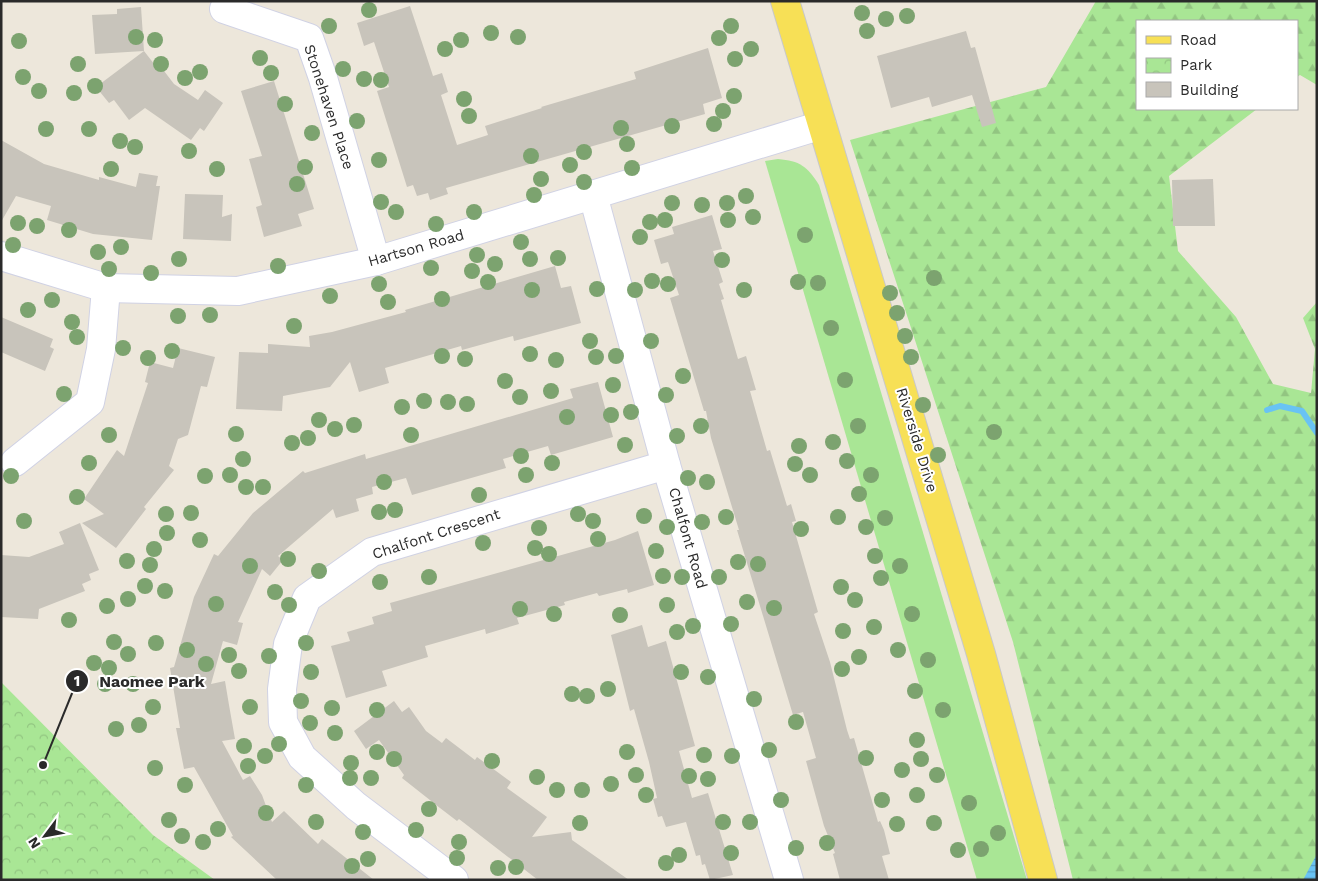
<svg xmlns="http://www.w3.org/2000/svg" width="1318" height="881" viewBox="0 0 1318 881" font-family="'Work Sans',sans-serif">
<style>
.grass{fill:#a9e695}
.forest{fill:url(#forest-firs)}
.park{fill:url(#park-crowns)}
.water{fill:url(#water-rules)}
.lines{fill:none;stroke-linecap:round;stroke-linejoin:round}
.stream{stroke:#69c3f4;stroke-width:6}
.building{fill:#c8c4bb}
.minor-casing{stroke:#d0d2e4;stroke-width:30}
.major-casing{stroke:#c8c8c8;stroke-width:30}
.minor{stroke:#fff;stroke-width:28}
.major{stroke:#f7e056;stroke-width:28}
.tree{fill:#7ca36f}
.labels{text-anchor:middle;stroke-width:4;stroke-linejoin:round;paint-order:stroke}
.street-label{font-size:15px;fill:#2a2a2a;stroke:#fff}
.leader{fill:none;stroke:#2a2a2a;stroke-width:2}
.callout-dot{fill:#2a2a2a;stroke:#fff;stroke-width:2}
.mark-label{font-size:15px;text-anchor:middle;font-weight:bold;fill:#fff}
.callout-label{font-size:16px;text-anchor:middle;font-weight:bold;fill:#2a2a2a;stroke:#fff;stroke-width:4;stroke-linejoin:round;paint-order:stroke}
</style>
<defs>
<pattern id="forest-firs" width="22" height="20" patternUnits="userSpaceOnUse" patternTransform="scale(1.25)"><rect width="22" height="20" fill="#a9e695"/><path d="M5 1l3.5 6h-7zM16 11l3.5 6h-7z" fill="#92c581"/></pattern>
<pattern id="park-crowns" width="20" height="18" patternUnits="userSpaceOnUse" patternTransform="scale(1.25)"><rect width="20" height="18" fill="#a9e695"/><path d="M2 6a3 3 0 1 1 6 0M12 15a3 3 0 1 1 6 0" fill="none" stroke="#92c581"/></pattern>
<pattern id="water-rules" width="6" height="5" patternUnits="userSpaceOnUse" patternTransform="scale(1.25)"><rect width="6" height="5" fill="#69c3f4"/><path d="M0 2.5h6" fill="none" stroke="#579fc6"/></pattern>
</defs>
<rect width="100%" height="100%" fill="#ede7db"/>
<path class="grass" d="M778 159C800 161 807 166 819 185L1027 880H977L765 161Z"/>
<path class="forest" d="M1096 1H1317V85L1300 75 1297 77V21H1137V109H1257L1169 176 1178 251 1236 317 1273 384 1311 393 1315 349 1303 318 1317 302V880H1073L1013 642 850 140 1046 87Z"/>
<path class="park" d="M1 682 153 835 215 880H1Z"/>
<path class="water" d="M1317 854V880H1303Z"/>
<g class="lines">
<path class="stream" d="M1267 410 1280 406 1302 411 1317 433"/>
</g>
<g class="building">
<path d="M410 6 433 76 442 73 448 92 441 95 457 145 488 135 485 126 542 108 541 107 636 79 634 72 708 48 722 98 703 104 705 114 446 188 448 194 430 200 428 193 417 196 413 185 407 187 377 91 389 87 374 42 364 46 357 23Z"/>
<path d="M141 7 144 51 95 54 92 15 117 14V9Z"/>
<path d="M966 31 971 48 975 47 996 123 982 127 972 95 932 107 929 97 891 108 877 56Z"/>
<path d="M144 51 158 69 161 67 174 84 198 100 205 90 223 103 204 131 200 128 191 140 145 108 129 120 114 100 109 103 96 87Z"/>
<path d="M274 81 314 209 298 214 302 226 264 237 256 207 262 205 249 159 262 156 241 91Z"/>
<path d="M1 140 44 164 99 180V177L136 187 139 173 158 176 156 186H160L152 240 93 234 47 220 51 206 16 196 1 222Z"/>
<path d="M1213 179 1215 226H1173L1172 180Z"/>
<path d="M185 194 223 195 222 217 232 214 231 241 183 239Z"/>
<path d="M712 215 722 249 713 251 723 282 719 284 724 299 721 300 738 359 746 356 756 390 750 391 767 451 770 450 787 506 791 504 796 521 792 522 818 612 814 614 830 662 847 730 850 739 854 738 878 822 880 821 884 830 890 854 882 856 889 880H840L833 854 835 853 824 826 806 761 816 758 803 712 793 715 737 530H739L711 438 706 411H704L670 298 679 295 668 262 661 264 654 240 674 234 672 227Z"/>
<path d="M555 266 561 288 571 286 581 323 514 341 513 336 462 350 461 346 385 368 389 383 359 392 350 362 330 387 283 396 282 411 236 409 239 352 268 353V344L310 347 309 336 332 332 406 312 405 310Z"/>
<path d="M1 317 53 339 50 347 54 349 45 371 1 352Z"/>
<path d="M178 348 215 357 207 387 201 386 188 435 178 439 169 466 174 470 144 507 146 509 116 548 82 523 104 514 84 499 117 450 124 456 148 383 145 382 150 362 173 368Z"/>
<path d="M598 382 613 437 551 455 548 446 503 459 506 468 412 495 406 478 372 487 373 494 356 499 359 511 336 518 333 509 278 556 283 560 270 576 262 569 238 622 243 623 237 645 223 641 211 684 225 681 229 705 235 739 222 741 243 780 250 776 262 795 272 822 284 811 318 844 322 839 374 880H277L231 837 233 836 194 767 184 769 176 728H180L170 668 174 667 194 597 214 554 218 556 253 513 303 471 305 473 365 454 366 459 573 398 570 389Z"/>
<path d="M80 523 99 570 89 574 91 580 82 584 85 591 39 609 38 619 1 617V555L29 557 64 544 59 532Z"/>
<path d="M638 531 654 585 628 593 627 589 599 596 597 593 564 602 565 605 517 618 519 624 486 634 485 629 425 646 428 657 382 671 387 686 346 698 331 646 350 641 347 632 374 624 372 617 392 611 390 603 615 540Z"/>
<path d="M642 625 648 647 666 641 695 746 679 751 692 798 708 793 733 875 710 880 705 864 702 865 700 855 696 856 686 822 666 827 662 816 658 817 653 799 657 798 649 762 634 709 630 711 611 635Z"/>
<path d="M394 701 402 712 409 707 426 731 442 743 446 738 475 760 477 757 511 782 507 788 547 817 532 837 571 832 572 840 629 880H538L459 819 457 821 440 808 402 778 404 775 379 740 366 749 354 731Z"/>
</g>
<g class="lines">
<g class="minor-casing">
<g id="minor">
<path d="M224 9 309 38 323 78 376 261"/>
<path d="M593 195 666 465 789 880"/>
<path d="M1 256 106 288 238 291 376 261 822 125"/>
<path d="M15 462 90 402 101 349 106 288"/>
<path d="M454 880 356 806 302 757 283 722 282 689 288 644 307 598 372 552 666 465"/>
</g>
</g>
<g class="major-casing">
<path id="major" d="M785 1 981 654 1043 880"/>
</g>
<use href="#minor" class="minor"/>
<use href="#major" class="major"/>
</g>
<g class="tree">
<circle cx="369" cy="10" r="8"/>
<circle cx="862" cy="13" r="8"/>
<circle cx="907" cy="16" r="8"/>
<circle cx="886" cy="19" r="8"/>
<circle cx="329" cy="26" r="8"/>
<circle cx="731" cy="26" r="8"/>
<circle cx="867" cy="31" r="8"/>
<circle cx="491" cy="33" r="8"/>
<circle cx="136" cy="37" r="8"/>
<circle cx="518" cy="37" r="8"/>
<circle cx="719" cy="38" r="8"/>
<circle cx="155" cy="40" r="8"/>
<circle cx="461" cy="40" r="8"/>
<circle cx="19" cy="41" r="8"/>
<circle cx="445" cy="49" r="8"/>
<circle cx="751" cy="49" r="8"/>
<circle cx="260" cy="58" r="8"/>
<circle cx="735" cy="59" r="8"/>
<circle cx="78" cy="64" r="8"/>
<circle cx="161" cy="64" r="8"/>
<circle cx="343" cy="69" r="8"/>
<circle cx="200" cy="72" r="8"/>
<circle cx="271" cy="73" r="8"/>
<circle cx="23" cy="77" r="8"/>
<circle cx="185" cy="78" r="8"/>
<circle cx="364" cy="79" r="8"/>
<circle cx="381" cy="80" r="8"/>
<circle cx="95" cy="86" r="8"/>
<circle cx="39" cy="91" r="8"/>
<circle cx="74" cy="93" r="8"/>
<circle cx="734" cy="96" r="8"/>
<circle cx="464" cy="99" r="8"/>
<circle cx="285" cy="104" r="8"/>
<circle cx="723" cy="111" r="8"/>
<circle cx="469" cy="116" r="8"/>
<circle cx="357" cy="121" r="8"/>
<circle cx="714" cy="124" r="8"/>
<circle cx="672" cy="126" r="8"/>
<circle cx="621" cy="128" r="8"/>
<circle cx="46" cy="129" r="8"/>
<circle cx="89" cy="129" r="8"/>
<circle cx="312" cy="133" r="8"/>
<circle cx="120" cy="141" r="8"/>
<circle cx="627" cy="144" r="8"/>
<circle cx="135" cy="147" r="8"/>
<circle cx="189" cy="151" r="8"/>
<circle cx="584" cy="152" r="8"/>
<circle cx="531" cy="156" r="8"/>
<circle cx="379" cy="160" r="8"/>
<circle cx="570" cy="165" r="8"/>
<circle cx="305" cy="167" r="8"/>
<circle cx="632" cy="168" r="8"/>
<circle cx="111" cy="169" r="8"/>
<circle cx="217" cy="169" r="8"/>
<circle cx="541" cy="179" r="8"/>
<circle cx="584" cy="182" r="8"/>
<circle cx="297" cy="184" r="8"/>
<circle cx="534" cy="195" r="8"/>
<circle cx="746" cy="196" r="8"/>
<circle cx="381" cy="202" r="8"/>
<circle cx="672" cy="203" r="8"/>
<circle cx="727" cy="203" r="8"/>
<circle cx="702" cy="205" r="8"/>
<circle cx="396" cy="212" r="8"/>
<circle cx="474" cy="212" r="8"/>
<circle cx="753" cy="217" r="8"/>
<circle cx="665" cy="220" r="8"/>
<circle cx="728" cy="220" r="8"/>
<circle cx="650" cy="222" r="8"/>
<circle cx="18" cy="223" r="8"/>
<circle cx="436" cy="224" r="8"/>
<circle cx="37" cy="226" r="8"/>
<circle cx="69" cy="230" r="8"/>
<circle cx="805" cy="235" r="8"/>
<circle cx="640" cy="237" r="8"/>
<circle cx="521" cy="242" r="8"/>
<circle cx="13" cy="245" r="8"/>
<circle cx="121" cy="247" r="8"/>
<circle cx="98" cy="252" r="8"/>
<circle cx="477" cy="255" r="8"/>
<circle cx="558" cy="258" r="8"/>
<circle cx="179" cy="259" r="8"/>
<circle cx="530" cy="259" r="8"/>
<circle cx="722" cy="260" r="8"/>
<circle cx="495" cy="264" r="8"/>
<circle cx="278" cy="266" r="8"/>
<circle cx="431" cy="268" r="8"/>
<circle cx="109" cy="269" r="8"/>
<circle cx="472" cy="271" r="8"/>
<circle cx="151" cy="273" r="8"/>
<circle cx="934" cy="278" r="8"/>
<circle cx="652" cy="281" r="8"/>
<circle cx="488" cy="282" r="8"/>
<circle cx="798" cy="282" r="8"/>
<circle cx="818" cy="283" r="8"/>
<circle cx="379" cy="284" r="8"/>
<circle cx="668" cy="284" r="8"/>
<circle cx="597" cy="289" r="8"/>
<circle cx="532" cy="290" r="8"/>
<circle cx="635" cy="290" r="8"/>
<circle cx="744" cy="290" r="8"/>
<circle cx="890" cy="293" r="8"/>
<circle cx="330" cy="296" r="8"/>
<circle cx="442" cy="299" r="8"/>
<circle cx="52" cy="300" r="8"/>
<circle cx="388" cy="302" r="8"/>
<circle cx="28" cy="310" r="8"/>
<circle cx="897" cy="313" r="8"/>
<circle cx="210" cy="315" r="8"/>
<circle cx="178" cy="316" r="8"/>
<circle cx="72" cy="322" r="8"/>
<circle cx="294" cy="326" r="8"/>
<circle cx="831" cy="328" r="8"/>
<circle cx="905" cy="336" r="8"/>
<circle cx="77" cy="337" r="8"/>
<circle cx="590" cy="341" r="8"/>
<circle cx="651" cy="341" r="8"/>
<circle cx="123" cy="348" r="8"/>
<circle cx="172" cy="351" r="8"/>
<circle cx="530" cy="354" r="8"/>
<circle cx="442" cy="356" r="8"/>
<circle cx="616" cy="356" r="8"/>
<circle cx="596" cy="357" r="8"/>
<circle cx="911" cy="357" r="8"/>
<circle cx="148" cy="358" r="8"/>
<circle cx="465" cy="359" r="8"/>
<circle cx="556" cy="360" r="8"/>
<circle cx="683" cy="376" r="8"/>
<circle cx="845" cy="380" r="8"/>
<circle cx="505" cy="381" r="8"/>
<circle cx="613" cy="385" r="8"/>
<circle cx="551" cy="391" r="8"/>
<circle cx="64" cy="394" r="8"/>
<circle cx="666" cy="395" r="8"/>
<circle cx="520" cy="397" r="8"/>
<circle cx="424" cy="401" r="8"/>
<circle cx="448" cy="402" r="8"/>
<circle cx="467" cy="404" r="8"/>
<circle cx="923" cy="405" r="8"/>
<circle cx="402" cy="407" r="8"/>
<circle cx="631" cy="412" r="8"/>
<circle cx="611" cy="415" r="8"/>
<circle cx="567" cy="417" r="8"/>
<circle cx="319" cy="420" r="8"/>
<circle cx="354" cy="425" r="8"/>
<circle cx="701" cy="426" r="8"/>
<circle cx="858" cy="426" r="8"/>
<circle cx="335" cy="429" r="8"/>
<circle cx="994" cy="432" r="8"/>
<circle cx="236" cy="434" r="8"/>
<circle cx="109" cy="435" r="8"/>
<circle cx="411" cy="435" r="8"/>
<circle cx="677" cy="436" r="8"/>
<circle cx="308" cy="438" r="8"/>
<circle cx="833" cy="442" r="8"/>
<circle cx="292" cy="443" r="8"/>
<circle cx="625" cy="445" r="8"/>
<circle cx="799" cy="446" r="8"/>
<circle cx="938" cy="455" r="8"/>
<circle cx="521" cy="456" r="8"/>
<circle cx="243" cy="459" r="8"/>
<circle cx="847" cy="461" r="8"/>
<circle cx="89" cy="463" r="8"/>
<circle cx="552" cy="463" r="8"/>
<circle cx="795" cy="464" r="8"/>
<circle cx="230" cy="475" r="8"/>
<circle cx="526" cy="475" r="8"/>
<circle cx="810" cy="475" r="8"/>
<circle cx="871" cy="475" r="8"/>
<circle cx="11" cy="476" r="8"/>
<circle cx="205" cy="476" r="8"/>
<circle cx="688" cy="478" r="8"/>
<circle cx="384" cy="482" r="8"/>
<circle cx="707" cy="482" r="8"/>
<circle cx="246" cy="487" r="8"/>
<circle cx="263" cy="487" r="8"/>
<circle cx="859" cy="494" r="8"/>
<circle cx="479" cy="495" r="8"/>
<circle cx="77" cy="497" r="8"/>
<circle cx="395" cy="510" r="8"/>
<circle cx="379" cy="512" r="8"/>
<circle cx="191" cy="513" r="8"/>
<circle cx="166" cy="514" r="8"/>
<circle cx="578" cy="514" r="8"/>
<circle cx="644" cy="516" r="8"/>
<circle cx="726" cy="517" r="8"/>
<circle cx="838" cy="517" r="8"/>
<circle cx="885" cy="518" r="8"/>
<circle cx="24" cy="521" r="8"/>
<circle cx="593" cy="521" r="8"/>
<circle cx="702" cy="522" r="8"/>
<circle cx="667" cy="527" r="8"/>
<circle cx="866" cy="527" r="8"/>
<circle cx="539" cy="528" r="8"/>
<circle cx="801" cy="529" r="8"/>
<circle cx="167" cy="533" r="8"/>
<circle cx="598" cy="539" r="8"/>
<circle cx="200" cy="540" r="8"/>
<circle cx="483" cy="543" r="8"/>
<circle cx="535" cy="548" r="8"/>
<circle cx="154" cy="549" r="8"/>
<circle cx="656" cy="551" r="8"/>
<circle cx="549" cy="554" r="8"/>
<circle cx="875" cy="556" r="8"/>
<circle cx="288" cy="559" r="8"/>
<circle cx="127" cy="561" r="8"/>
<circle cx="738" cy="562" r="8"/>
<circle cx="758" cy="564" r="8"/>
<circle cx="150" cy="565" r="8"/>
<circle cx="250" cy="566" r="8"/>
<circle cx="900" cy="566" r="8"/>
<circle cx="319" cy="571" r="8"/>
<circle cx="663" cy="576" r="8"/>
<circle cx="429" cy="577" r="8"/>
<circle cx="682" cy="577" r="8"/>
<circle cx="719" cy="577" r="8"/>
<circle cx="881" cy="578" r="8"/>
<circle cx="380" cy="582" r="8"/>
<circle cx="145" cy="586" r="8"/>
<circle cx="841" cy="587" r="8"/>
<circle cx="165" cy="591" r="8"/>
<circle cx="275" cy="592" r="8"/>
<circle cx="128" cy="599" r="8"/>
<circle cx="855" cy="600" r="8"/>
<circle cx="747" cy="602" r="8"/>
<circle cx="216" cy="604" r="8"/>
<circle cx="289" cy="605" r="8"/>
<circle cx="667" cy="605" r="8"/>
<circle cx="107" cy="606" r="8"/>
<circle cx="774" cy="608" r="8"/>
<circle cx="520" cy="609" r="8"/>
<circle cx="554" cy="614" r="8"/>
<circle cx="912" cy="614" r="8"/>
<circle cx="620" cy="615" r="8"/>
<circle cx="69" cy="620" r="8"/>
<circle cx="731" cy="624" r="8"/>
<circle cx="693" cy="626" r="8"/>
<circle cx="874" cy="627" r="8"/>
<circle cx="843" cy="631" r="8"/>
<circle cx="677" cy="632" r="8"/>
<circle cx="114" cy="642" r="8"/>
<circle cx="156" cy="643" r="8"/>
<circle cx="306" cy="643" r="8"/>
<circle cx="187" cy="650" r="8"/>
<circle cx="898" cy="650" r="8"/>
<circle cx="128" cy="654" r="8"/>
<circle cx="229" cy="655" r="8"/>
<circle cx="269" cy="656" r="8"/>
<circle cx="859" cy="657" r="8"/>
<circle cx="928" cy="660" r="8"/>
<circle cx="94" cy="663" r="8"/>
<circle cx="206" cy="664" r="8"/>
<circle cx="109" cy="668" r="8"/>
<circle cx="842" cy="669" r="8"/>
<circle cx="239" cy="671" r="8"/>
<circle cx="311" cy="672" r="8"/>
<circle cx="681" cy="672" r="8"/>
<circle cx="708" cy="677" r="8"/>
<circle cx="105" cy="684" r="8"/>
<circle cx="133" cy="684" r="8"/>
<circle cx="608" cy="689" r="8"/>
<circle cx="915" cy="691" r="8"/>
<circle cx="572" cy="694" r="8"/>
<circle cx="587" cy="696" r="8"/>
<circle cx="754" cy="699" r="8"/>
<circle cx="301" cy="701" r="8"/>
<circle cx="153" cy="707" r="8"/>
<circle cx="250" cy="707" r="8"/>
<circle cx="332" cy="708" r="8"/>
<circle cx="377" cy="710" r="8"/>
<circle cx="943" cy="710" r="8"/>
<circle cx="796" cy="722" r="8"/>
<circle cx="310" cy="723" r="8"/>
<circle cx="139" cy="725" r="8"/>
<circle cx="116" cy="729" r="8"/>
<circle cx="335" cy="733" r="8"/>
<circle cx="917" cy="740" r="8"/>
<circle cx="279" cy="744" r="8"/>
<circle cx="244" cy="746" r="8"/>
<circle cx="769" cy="750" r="8"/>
<circle cx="377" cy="752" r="8"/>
<circle cx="627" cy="752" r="8"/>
<circle cx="704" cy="755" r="8"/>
<circle cx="265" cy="756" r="8"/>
<circle cx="732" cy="756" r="8"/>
<circle cx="866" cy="758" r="8"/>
<circle cx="394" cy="759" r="8"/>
<circle cx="921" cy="759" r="8"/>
<circle cx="492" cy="761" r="8"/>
<circle cx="351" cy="763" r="8"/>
<circle cx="248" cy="766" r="8"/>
<circle cx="155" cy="768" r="8"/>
<circle cx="902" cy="770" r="8"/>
<circle cx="636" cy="775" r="8"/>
<circle cx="937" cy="775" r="8"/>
<circle cx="689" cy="776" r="8"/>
<circle cx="537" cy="777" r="8"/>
<circle cx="350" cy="778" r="8"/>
<circle cx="371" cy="778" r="8"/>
<circle cx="708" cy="779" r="8"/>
<circle cx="611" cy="784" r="8"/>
<circle cx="185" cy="785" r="8"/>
<circle cx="306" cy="785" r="8"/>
<circle cx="557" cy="790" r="8"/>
<circle cx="582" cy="790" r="8"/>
<circle cx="646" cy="795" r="8"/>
<circle cx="917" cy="795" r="8"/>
<circle cx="781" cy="800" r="8"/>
<circle cx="882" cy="800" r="8"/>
<circle cx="969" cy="803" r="8"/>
<circle cx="429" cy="809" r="8"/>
<circle cx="266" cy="813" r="8"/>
<circle cx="169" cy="820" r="8"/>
<circle cx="316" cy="822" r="8"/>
<circle cx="723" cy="822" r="8"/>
<circle cx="750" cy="822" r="8"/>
<circle cx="580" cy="823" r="8"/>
<circle cx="934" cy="823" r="8"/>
<circle cx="897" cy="824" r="8"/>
<circle cx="218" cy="829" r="8"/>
<circle cx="416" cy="830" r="8"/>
<circle cx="363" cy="832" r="8"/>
<circle cx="998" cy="833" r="8"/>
<circle cx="182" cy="836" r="8"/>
<circle cx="203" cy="842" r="8"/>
<circle cx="459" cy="842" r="8"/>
<circle cx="827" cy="843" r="8"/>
<circle cx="796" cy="848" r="8"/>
<circle cx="981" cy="849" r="8"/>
<circle cx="958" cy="850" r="8"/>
<circle cx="731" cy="853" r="8"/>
<circle cx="679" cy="855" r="8"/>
<circle cx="457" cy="858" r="8"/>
<circle cx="368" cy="859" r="8"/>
<circle cx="666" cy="863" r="8"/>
<circle cx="352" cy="866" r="8"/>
<circle cx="516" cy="867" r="8"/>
<circle cx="498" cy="868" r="8"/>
</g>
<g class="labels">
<g class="street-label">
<text transform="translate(329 107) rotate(72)" y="5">Stonehaven Place</text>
<text transform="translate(416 248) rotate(-16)" y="5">Hartson Road</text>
<text transform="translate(917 440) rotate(73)" y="5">Riverside Drive</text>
<text transform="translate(436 534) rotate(-18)" y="5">Chalfont Crescent</text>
<text transform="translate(688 538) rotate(74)" y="5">Chalfont Road</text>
</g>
</g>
<path class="leader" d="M43 765L77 681"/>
<g class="callout-dot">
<circle cx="43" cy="765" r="5"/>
<circle cx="77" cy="681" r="12"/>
</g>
<g class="mark-label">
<text x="77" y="686">1</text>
</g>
<g class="callout-label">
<text x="152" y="687">Naomee Park</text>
</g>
<rect width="1318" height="881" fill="none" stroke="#2a2a2a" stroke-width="5"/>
<rect x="1136" y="20" width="162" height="90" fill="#ffffff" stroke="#aaaaaa"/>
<rect x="1146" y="36" width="25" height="8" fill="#f7e056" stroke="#aaaaaa"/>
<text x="1180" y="45" font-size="15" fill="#2a2a2a">Road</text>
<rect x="1146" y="58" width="25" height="15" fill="url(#park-crowns)" stroke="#aaaaaa"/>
<text x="1180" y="70" font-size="15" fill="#2a2a2a">Park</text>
<rect x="1146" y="82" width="25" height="15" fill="#c8c4bb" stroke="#aaaaaa"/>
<text x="1180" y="95" font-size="15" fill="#2a2a2a">Building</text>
<g transform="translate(45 836) rotate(238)" stroke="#ffffff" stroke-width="4" paint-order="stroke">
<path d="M0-4L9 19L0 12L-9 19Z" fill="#2a2a2a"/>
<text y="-8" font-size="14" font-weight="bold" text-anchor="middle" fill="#2a2a2a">N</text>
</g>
</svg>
